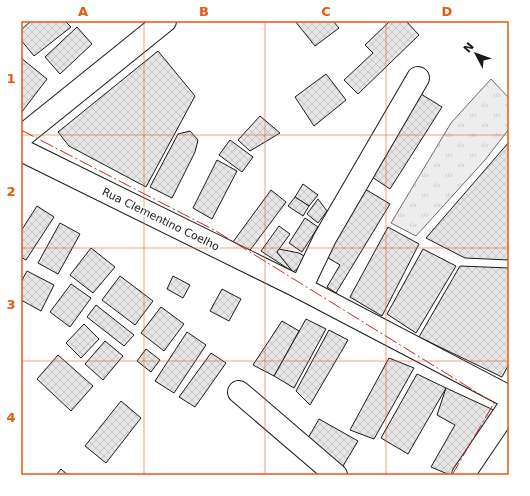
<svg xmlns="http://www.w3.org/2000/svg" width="530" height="496" viewBox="0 0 530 496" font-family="'DejaVu Sans',sans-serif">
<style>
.park{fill:url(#park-tufts);stroke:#6a6a6a}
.building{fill:url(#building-cross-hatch);stroke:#1a1a1a}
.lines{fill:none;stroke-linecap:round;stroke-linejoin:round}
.minor-casing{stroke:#1a1a1a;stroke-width:24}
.minor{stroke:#fff;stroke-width:22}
.power{stroke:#c62828;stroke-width:1;stroke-dasharray:14 3 2 3;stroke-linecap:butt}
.grid{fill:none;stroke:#e8590c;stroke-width:1;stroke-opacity:0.55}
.labels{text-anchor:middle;stroke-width:3;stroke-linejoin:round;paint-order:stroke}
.street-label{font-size:11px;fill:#1a1a1a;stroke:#fff}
.neatline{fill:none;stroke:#e8590c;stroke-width:1.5}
.grid-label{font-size:13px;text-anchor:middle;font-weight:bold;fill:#e8590c}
</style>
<defs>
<pattern id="park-tufts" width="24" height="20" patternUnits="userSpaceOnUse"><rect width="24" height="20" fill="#ededed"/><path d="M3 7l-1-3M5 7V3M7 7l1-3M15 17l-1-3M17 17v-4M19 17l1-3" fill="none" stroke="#cbcbcb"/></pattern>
<pattern id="building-cross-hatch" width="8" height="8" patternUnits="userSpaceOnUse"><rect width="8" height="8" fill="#e6e6e6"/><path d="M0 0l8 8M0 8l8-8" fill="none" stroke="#c5c5c5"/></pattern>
</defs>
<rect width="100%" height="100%" fill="#fff"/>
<path class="park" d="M491 79 509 98V129L485 160 416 236 391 223 451 123Z"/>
<g class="building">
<path d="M31 21H65L71 27 34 56 21 40V30Z"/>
<path d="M295 21H333L339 28 315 46Z"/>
<path d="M390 21H406L419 35 358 94 344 80 373 53 365 45Z"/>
<path d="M77 27 92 44 60 74 45 57Z"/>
<path d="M158 51 195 96 146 187 69 146 58 132Z"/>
<path d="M21 58 47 79 21 113Z"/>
<path d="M326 74 346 100 314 126 295 97Z"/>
<path d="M421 94 442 107 390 189 369 175Z"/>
<path d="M260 116 280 133 250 151 238 140Z"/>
<path d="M190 131 198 140 195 152 172 198 150 187 178 134Z"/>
<path d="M230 140 253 157 242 172 219 155Z"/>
<path d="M509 142V260L465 258 426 238Z"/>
<path d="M217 160 237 171 212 219 193 208Z"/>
<path d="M303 184 318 195 309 206 295 197Z"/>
<path d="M360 186 390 204 336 293 327 287 340 265 320 253Z"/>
<path d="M271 190 286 202 245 257 230 246Z"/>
<path d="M295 197 309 206 303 216 288 206Z"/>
<path d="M318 199 327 211 318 223 307 214Z"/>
<path d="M37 206 54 217 26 260 21 257V231Z"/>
<path d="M305 218 318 227 302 252 289 243Z"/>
<path d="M60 223 80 234 58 274 38 263Z"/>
<path d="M279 226 290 234 277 252 293 272 261 251Z"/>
<path d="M388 227 419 244 382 316 350 297Z"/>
<path d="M91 248 115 267 93 293 70 275Z"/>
<path d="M279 249 299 253 309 259 293 272 277 252Z"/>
<path d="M423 249 456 266 416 333 387 314Z"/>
<path d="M460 266 509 268V364L502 377 419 337Z"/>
<path d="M27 271 54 285 41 311 21 300V282Z"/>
<path d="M120 276 153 301 135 325 102 300Z"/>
<path d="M173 276 190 285 183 298 167 289Z"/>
<path d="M71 284 91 298 70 327 50 312Z"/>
<path d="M222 289 241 299 229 321 210 311Z"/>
<path d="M96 305 134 335 124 346 87 317Z"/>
<path d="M161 307 184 324 164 351 141 333Z"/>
<path d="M306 319 326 329 294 388 274 376Z"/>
<path d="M282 321 299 331 274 376 253 365Z"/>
<path d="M84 324 99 339 81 358 66 343Z"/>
<path d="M329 330 348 340 310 405 296 391Z"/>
<path d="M187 332 206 345 174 393 155 381Z"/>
<path d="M105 341 123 356 103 380 85 364Z"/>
<path d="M146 349 160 360 151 372 137 361Z"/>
<path d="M211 353 226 363 195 407 179 397Z"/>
<path d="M58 355 93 386 71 411 37 379Z"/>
<path d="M389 358 414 368 374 439 350 430Z"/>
<path d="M417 374 446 388 408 454 381 438Z"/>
<path d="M446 388 498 412 458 475H450L431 467 455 425 437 415Z"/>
<path d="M121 401 141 418 106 463 85 446Z"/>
<path d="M319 419 358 441 343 466 307 440Z"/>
<path d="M61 469 68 475H56Z"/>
</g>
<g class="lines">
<g class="minor-casing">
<g id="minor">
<path d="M21 137 165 21"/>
<path d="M21 150 301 288 509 397"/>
<path d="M301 288 325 238 418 78"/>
<path d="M239 392 336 475"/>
<path d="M463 475 509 407"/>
</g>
</g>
<use href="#minor" class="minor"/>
<path class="power" d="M21 130 216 231 494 403 452 475"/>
</g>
<path class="grid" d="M144 21V475M265 21V475M386 21V475M21 135H509M21 248H509M21 361H509"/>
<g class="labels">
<g class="street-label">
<text transform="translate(161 219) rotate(26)" y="4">Rua Clementino Coelho</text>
</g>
</g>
<rect width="530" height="496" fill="none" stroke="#ffffff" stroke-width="44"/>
<g transform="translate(476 54) rotate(311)" stroke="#ffffff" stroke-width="3" paint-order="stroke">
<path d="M0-3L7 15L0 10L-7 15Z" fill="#1a1a1a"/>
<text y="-6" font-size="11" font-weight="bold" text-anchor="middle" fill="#1a1a1a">N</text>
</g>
<rect x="22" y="22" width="486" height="452" class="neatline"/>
<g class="grid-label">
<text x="83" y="16">A</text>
<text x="204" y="16">B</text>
<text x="326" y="16">C</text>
<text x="447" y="16">D</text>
<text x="11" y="83">1</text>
<text x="11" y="196">2</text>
<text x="11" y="309">3</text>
<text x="11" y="422">4</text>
</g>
</svg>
